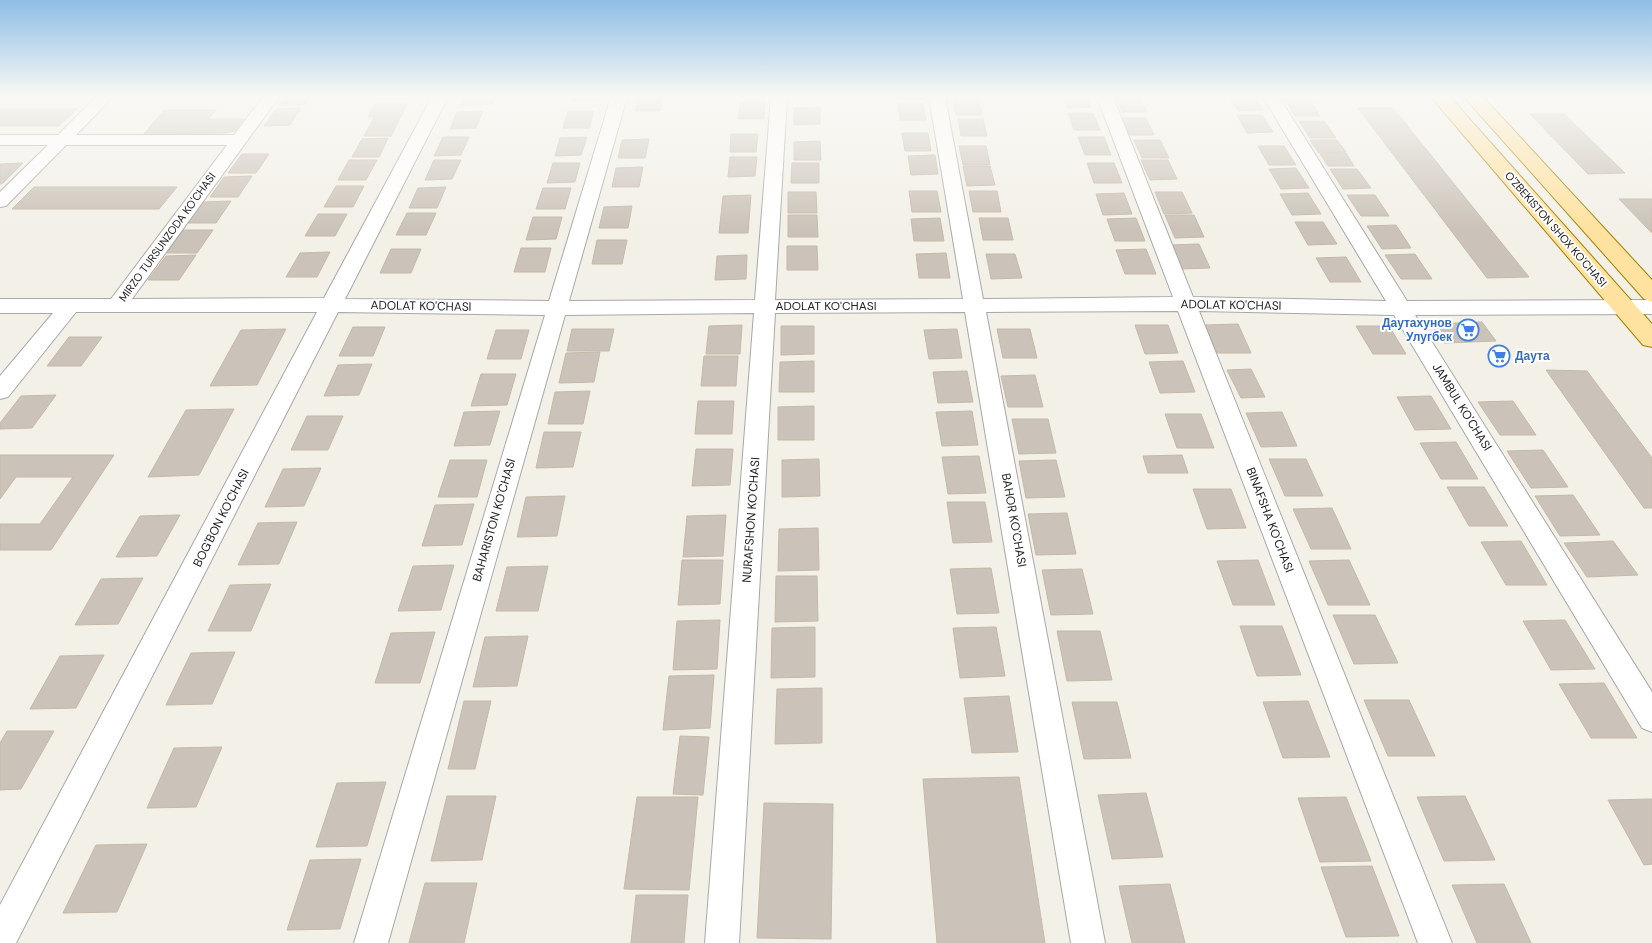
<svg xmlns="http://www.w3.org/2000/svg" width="1652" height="943" viewBox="0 0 1652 943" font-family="'DM Sans',sans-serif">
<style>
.building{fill:#cbc3b9;stroke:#c5b9a8}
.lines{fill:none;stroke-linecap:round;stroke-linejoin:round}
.street-casing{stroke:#a8a8a8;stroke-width:2}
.primary-casing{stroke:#9e7f00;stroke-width:2}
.street{fill:#fff;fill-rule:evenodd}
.primary{fill:#ffe29f;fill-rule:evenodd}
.labels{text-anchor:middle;stroke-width:4;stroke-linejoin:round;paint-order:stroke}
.far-street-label{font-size:11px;fill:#212121;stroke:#fff}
.street-label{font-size:12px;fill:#212121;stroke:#fff}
.shop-label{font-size:12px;font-weight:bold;fill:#366cbe;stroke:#fff;text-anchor:end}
</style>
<rect width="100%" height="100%" fill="#f2f0e7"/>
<g class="building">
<path d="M285 97H309L304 105H279Z"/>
<path d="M464 97H495L493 104 461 105Z"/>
<path d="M574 97H599L598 100 573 101Z"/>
<path d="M638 97H663L660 111H635Z"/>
<path d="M900 97H925V99L900 100Z"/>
<path d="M1063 97H1087L1091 107 1067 108Z"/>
<path d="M1116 97H1140L1147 112H1122Z"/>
<path d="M1230 97H1255L1263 110 1238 111Z"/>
<path d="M978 98 982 115H956L953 99Z"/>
<path d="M1284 99H1309L1320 116H1295Z"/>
<path d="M740 102H765L764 119H738Z"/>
<path d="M898 103H923L926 120H900Z"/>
<path d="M375 104H407L401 117H368Z"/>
<path d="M820 107V124L794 125V108Z"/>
<path d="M301 108 290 125 264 126 276 109Z"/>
<path d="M1358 108H1393L1529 277 1487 278Z"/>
<path d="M0 109H77L59 126H0Z"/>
<path d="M164 110H216L208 119H244L235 131 225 133 144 134Z"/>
<path d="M483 111 476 128 450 129 457 112Z"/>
<path d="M568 111H594L589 128H563Z"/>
<path d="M1068 113H1093L1100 130H1074Z"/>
<path d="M1530 114H1564L1625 173 1588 174Z"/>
<path d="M1237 115H1262L1273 132 1247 133Z"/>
<path d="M374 118H400L391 136H364Z"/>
<path d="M1121 118H1146L1154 135H1128Z"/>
<path d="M958 119H983L987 136H961Z"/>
<path d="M1299 121H1324L1336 138H1310Z"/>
<path d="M902 133H928L931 151H905Z"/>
<path d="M731 134H758L756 152H730Z"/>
<path d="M443 137H469L461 155 434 156Z"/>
<path d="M587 137 581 155 555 156 560 138Z"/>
<path d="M1078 137H1104L1111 155H1085Z"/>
<path d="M388 138 379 157H352L362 139Z"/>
<path d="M649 139 645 158H618L622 140Z"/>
<path d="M1134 140H1160L1169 158H1142Z"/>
<path d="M1310 140H1337L1346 152 1319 153Z"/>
<path d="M820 141 821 160H794V142Z"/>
<path d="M959 146H986L990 165H963Z"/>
<path d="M1258 146H1284L1296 165H1269Z"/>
<path d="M1346 153 1354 166H1328L1320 154Z"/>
<path d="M242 154H269L256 173H228Z"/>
<path d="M935 155 938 174 911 175 908 156Z"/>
<path d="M730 157H757L755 176 728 177Z"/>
<path d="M349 160H377L366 180H338Z"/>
<path d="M434 160H461L452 179 425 180Z"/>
<path d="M1141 160H1168L1177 179 1150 180Z"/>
<path d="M23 163 2 184H0V164Z"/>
<path d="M553 163H580L575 182 547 183Z"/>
<path d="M792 163H819V183H791Z"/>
<path d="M1087 163H1114L1122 183H1094Z"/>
<path d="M963 166H990L995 185 967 186Z"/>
<path d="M643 167 639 187H612L616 168Z"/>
<path d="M1296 168 1309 188 1281 189 1269 169Z"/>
<path d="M1330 169H1357L1371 188 1343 189Z"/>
<path d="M252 176 238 197H210L224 177Z"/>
<path d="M336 186H364L353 207H324Z"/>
<path d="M34 187H177L159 209H12Z"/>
<path d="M446 187 437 208H409L418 188Z"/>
<path d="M543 188H571L565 209H536Z"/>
<path d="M909 191H937L941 212H912Z"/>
<path d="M969 191H997L1001 212H973Z"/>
<path d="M788 192H816L817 213H788Z"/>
<path d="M1155 192H1182L1192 213 1164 214Z"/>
<path d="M1124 193 1132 214 1103 215 1096 194Z"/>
<path d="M1308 193 1321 214 1292 215 1280 194Z"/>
<path d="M751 195 748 233H719L723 196Z"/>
<path d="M1347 195H1375L1389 216H1361Z"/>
<path d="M1619 199H1652V233Z"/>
<path d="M231 201 216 223H187L203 202Z"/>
<path d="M632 206 628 228H599L604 207Z"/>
<path d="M407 213H436L426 235H396Z"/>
<path d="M318 214H347L335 236H305Z"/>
<path d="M788 215H817L818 237H788Z"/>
<path d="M1165 215H1194L1204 237 1175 238Z"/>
<path d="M533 217H562L556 239 526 240Z"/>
<path d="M940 218 944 241H914L911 219Z"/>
<path d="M979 218H1008L1013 240H983Z"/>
<path d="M1136 218 1145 241H1115L1107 219Z"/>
<path d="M1295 222H1323L1337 244 1308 245Z"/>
<path d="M1396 225 1411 248 1382 249 1367 226Z"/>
<path d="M183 230H213L197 253H167Z"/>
<path d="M597 240H627L622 264H592Z"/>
<path d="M1199 244 1210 268 1180 269 1170 245Z"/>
<path d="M787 246H817L818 270H787Z"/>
<path d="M521 248H551L545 272H514Z"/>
<path d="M391 249H421L411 273H380Z"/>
<path d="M1146 249 1156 274H1125L1116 250Z"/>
<path d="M330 252 317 277H286L300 253Z"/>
<path d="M946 253 950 278H919L916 254Z"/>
<path d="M986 254H1015L1022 278 991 279Z"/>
<path d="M1415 254 1432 279H1401L1385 255Z"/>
<path d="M196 255 179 280H148L166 256Z"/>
<path d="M747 255 746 279 715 280 717 256Z"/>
<path d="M1346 257 1361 282H1330L1316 258Z"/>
<path d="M1482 322 1496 341 1444 343 1431 324Z"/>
<path d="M1238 324 1251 353H1217L1205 325Z"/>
<path d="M742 325 740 354H706L709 326Z"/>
<path d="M1135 325H1168L1178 353 1145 354Z"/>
<path d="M781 326H814V354L781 355Z"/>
<path d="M1356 326H1389L1406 354H1373Z"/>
<path d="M353 327H385L373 356H339Z"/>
<path d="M286 329 257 385 210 386 241 330Z"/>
<path d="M572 329H614L609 351H567Z"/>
<path d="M957 329 962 358 929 359 924 330Z"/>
<path d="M997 329H1030L1037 358H1003Z"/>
<path d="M496 330H529L521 359H487Z"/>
<path d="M69 337H102L81 366H47Z"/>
<path d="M600 352 594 382 559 383 566 353Z"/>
<path d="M704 356H738L736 386H701Z"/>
<path d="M814 361V392H779L780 362Z"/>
<path d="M1183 361 1195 392 1160 393 1149 362Z"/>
<path d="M372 364 359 395 324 396 338 365Z"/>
<path d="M1251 369 1265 397 1241 398 1227 370Z"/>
<path d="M1546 370 1587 371 1652 458V508H1644Z"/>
<path d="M967 371 973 402 938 403 933 372Z"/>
<path d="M481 374H516L507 405 471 406Z"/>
<path d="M1035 375 1043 407H1008L1001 376Z"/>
<path d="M590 391 583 424H548L555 392Z"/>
<path d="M56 395 32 428 0 429V423L21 396Z"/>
<path d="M1431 396 1451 429 1415 430 1397 397Z"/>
<path d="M698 401H734L732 434H695Z"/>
<path d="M1513 401 1536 435H1500L1478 402Z"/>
<path d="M814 406V440H778V407Z"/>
<path d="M234 409 199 475 148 477 186 410Z"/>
<path d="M500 411 490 445 454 446 464 412Z"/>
<path d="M972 411 978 445 942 446 936 412Z"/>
<path d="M1282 412 1297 446 1261 447 1246 413Z"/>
<path d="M1165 414H1201L1214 448H1177Z"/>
<path d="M307 416H343L328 450H291Z"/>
<path d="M1012 419H1048L1056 453 1019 454Z"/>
<path d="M544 432H581L573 467 536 468Z"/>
<path d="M1456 442 1478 479H1441L1420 443Z"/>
<path d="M696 449H733L730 485 692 486Z"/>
<path d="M1543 450 1568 487 1531 488 1507 451Z"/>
<path d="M0 455H114L51 550H0V524H40L73 477H16L0 499Z"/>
<path d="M1182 455 1188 473H1148L1143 456Z"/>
<path d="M979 456 986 493 948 494 942 457Z"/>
<path d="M819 459 820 496 782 497V460Z"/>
<path d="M1269 459H1306L1323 496H1285Z"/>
<path d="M450 460H487L477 497H438Z"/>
<path d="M1056 460 1065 497 1026 498 1019 461Z"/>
<path d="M321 468 304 506 265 507 283 469Z"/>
<path d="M1447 487H1484L1508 526H1469Z"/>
<path d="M1193 489H1231L1246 528 1207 529Z"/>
<path d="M1573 495 1600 535 1560 536 1535 496Z"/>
<path d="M565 496 557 536 517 537 526 497Z"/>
<path d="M947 502H985L992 542 953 543Z"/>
<path d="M474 504 462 545 422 546 435 505Z"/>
<path d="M1332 508 1351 549H1311L1293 509Z"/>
<path d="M1067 513 1076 554 1036 555 1028 514Z"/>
<path d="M180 515 157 556 116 557 140 516Z"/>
<path d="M726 515 723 556 683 557 687 516Z"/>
<path d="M297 522 279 564 238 565 258 523Z"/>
<path d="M818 528 819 570 778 571 779 529Z"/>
<path d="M1521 541 1547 585H1506L1481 542Z"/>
<path d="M1613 541 1638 575 1587 577 1564 543Z"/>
<path d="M682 560H723L720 604 678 605Z"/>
<path d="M1258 560 1275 605H1233L1217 561Z"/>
<path d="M1349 560 1370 605H1328L1309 561Z"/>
<path d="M454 565 441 610 398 611 413 566Z"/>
<path d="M548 566 538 611H496L507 567Z"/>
<path d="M991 568 999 613 957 614 950 569Z"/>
<path d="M1082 569 1093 614 1051 615 1042 570Z"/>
<path d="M776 576H817L818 621 775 622Z"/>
<path d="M143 578 118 624 75 625 101 579Z"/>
<path d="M271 584 251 631H208L230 585Z"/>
<path d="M1333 615H1375L1398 663 1354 664Z"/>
<path d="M720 620 717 669 673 670 677 621Z"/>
<path d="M1565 620 1595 669 1551 670 1523 621Z"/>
<path d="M1240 626H1282L1301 675 1257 676Z"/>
<path d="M815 627V677L771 678 772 628Z"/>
<path d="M996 627 1005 676 960 678 953 628Z"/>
<path d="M1057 631H1100L1112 680 1067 681Z"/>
<path d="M435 632 420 683H375L391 633Z"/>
<path d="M528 636 517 686 473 687 485 637Z"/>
<path d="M235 652 212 704 166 705 191 653Z"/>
<path d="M104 655 76 708 30 709 60 656Z"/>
<path d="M714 675 710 728 663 730 669 676Z"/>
<path d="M1604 683 1637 738H1591L1559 684Z"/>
<path d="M822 688V743L775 744 777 689Z"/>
<path d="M1009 696 1018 752 972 753 964 698Z"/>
<path d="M1364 700H1409L1435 756H1388Z"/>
<path d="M464 701H491L475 769H448Z"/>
<path d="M1308 701 1330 757 1283 758 1263 702Z"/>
<path d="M1072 702H1117L1131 758 1084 759Z"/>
<path d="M7 731H54L21 789 0 790V743Z"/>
<path d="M680 736 709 737 703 795 673 794Z"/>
<path d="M222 747 196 807 147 808 174 748Z"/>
<path d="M1019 777 1045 943H937L923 779Z"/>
<path d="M386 782 367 846 316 847 337 783Z"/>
<path d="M1146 793 1163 857 1112 859 1098 795Z"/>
<path d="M447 796H496L482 860 431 861Z"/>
<path d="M1465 796 1495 860 1444 861 1417 797Z"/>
<path d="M637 797H698L689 890 624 889Z"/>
<path d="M1346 797 1371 861 1320 862 1298 798Z"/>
<path d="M1652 799V864L1644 865 1608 800Z"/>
<path d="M764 803 833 804 831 939 757 938Z"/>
<path d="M147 844 117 912 63 913 96 845Z"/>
<path d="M361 859 340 929 287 930 310 860Z"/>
<path d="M1372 866 1399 936 1346 937 1321 867Z"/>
<path d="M425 883H477L464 943H409Z"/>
<path d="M1170 884 1185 943H1132L1119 886Z"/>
<path d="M1504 884 1531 943H1477L1452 885Z"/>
<path d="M636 895H688L684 943H631Z"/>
</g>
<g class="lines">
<g class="street-casing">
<path id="street" d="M96 97H113L76 135H234L263 97H279L132 299 324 298 432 97H448L345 299 549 301 611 97H627L569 301 755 300 771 97H787L775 300 963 299 929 97H945L983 299 1173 297 1097 97H1113L1193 297 1386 301 1263 97H1279L1407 301 1652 300V314L1415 315 1652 692V732L1642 728 1394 315 1199 311 1452 943H1418L1178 311 986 312 1105 943H1071L965 312 775 313 739 943H705L754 313 565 315 388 943H354L545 315 338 312 16 943H0V905L317 312H76L8 397 0 399V376L53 313H0V299H111L227 145H66L6 206 0 207V192L48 145H0V135H58Z"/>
</g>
<g class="primary-casing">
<g id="primary">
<path d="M1431 97H1450L1652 324V347L1643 345Z"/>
<path d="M1464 97H1483L1652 280V302L1644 299Z"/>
</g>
</g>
<use href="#street" class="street"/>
<use href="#primary" class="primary"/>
</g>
<linearGradient id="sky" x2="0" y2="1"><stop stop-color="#8dbee6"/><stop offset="0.42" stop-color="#f9f8f4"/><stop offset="1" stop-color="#f9f8f4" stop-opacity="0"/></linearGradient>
<rect width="1652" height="229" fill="url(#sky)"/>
<defs>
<g id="supermarket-ring" transform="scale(1.125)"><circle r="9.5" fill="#fff" stroke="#3f7fe0" stroke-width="1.5"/><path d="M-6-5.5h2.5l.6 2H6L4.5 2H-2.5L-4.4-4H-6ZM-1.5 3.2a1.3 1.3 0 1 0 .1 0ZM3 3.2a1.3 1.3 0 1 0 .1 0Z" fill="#3f7fe0"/></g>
</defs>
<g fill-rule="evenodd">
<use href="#supermarket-ring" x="1468" y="330"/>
<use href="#supermarket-ring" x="1499" y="356"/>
</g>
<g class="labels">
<g class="far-street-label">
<text transform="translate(1556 229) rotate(49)" y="4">O'ZBEKISTON SHOX KO'CHASI</text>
<text transform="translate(167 237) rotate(-54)" y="4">MIRZO TURSUNZODA KO'CHASI</text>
</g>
<g class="street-label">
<text transform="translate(1231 305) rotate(1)" y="4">ADOLAT KO'CHASI</text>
<text transform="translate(421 306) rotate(1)" y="4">ADOLAT KO'CHASI</text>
<text x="826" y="310">ADOLAT KO'CHASI</text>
<text transform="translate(1462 407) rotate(58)" y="4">JAMBUL KO'CHASI</text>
<text transform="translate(221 518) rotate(-63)" y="4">BOG'BON KO'CHASI</text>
<text transform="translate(494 520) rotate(-74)" y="4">BAHARISTON KO'CHASI</text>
<text transform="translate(751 520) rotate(-86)" y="4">NURAFSHON KO'CHASI</text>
<text transform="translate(1014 520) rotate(80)" y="4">BAHOR KO'CHASI</text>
<text transform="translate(1270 520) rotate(69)" y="4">BINAFSHA KO'CHASI</text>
</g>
<g class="shop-label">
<text x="1452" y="327">Даутахунов<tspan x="1452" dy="14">Улугбек</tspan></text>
<text x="1515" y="360" text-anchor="start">Даута</text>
</g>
</g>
</svg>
